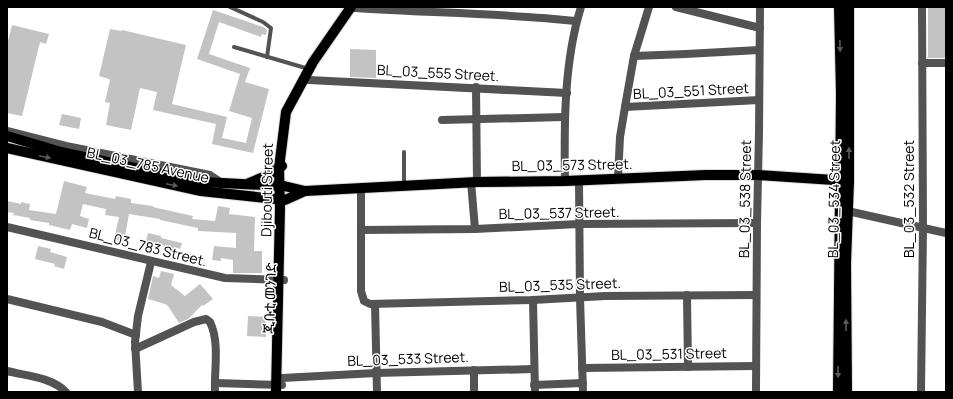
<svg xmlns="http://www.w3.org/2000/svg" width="953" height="399" viewBox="0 0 953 399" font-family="Manrope,'Noto Sans Ethiopic',sans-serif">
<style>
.building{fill:#c3c3c3}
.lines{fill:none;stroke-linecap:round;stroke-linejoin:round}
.primary-casing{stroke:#dbdbdb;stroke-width:12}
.service{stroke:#535353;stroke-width:4}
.minor{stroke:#535353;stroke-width:8}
.primary{stroke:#000;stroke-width:10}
.oneway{fill:#595959}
.labels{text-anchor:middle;stroke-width:3;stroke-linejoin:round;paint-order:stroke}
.street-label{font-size:14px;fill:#000;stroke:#fff}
</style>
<rect width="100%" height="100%" fill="#fff"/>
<g class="building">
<rect x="928" y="7" width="18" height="51"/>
<path d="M213 10 263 27 267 30 266 35 262 34 261 37 219 22 209 54 250 68 245 82 269 89 253 153 212 144 216 124 153 110 157 92 140 88 131 130 106 125 110 103 105 102 110 80 109 79 99 76 110 29 121 31 122 30 186 45 172 104 227 117 222 138 246 143 252 118 229 111 240 74 197 59Z"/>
<path d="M12 25 49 34 46 44 40 42 22 116 7 113V45Z"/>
<path d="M350 49 376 50V78L350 77Z"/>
<path d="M62 114 81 118 79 129 59 125Z"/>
<path d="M64 181 87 187 85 193 115 199 116 196 131 199V203L153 206V207L193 216 192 219 215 221 218 206 230 208 229 214 255 217 254 251H262V273H233V260L221 258V261L212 260 214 246 236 248V233L198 231V228L160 220V219L129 214 124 242 114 239 119 217 105 215 106 209 83 204 80 216 89 219 87 228 72 224 70 230 49 225V223L30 220V218L13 215 14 213 7 212V201L21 204V202L30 204 29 210 56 214Z"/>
<path d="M148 233 161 236V238L182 243 180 249 174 247 173 252 163 250 164 245 146 241Z"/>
<path d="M38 246 51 249 50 252 67 257 64 269 54 266 55 264 35 259Z"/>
<path d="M161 271 174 274 171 285 185 296 200 284 213 299 203 306 202 305 188 319 179 323 168 306 165 304 148 299 153 276 159 278Z"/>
<path d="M248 316 266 317V337L247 336Z"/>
</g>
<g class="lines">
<g class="primary-casing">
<g id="primary">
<path d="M7 136 61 152 190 180 202 182 284 186 305 191 477 182 565 181 706 175H758L849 181"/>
<path d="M7 148 201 191 285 200 305 191"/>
<path d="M249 183 268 175 282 166"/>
<path d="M276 392 280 208 279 168 286 112 313 62 351 7"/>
<path d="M838 392 841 94 839 7"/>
<path d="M847 392 846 263 849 181V7"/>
</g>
</g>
<g class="service">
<path d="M230 7 263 22 271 28 267 57"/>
<path d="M234 47 309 69"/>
<path d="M404 186V152"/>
</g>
<g class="minor">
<path d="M676 7 760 28"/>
<path d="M355 8C429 13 503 13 576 21"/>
<path d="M634 56 686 54 759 50"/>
<path d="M922 63H946"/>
<path d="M309 80 567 93"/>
<path d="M476 87 477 182"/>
<path d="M625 107 759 100"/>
<path d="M442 120 564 117"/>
<path d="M7 131 66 146 210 175 222 183"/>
<path d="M618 178 620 137 625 107 634 56 649 7"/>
<path d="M579 180 580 298 583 392"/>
<path d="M565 181C564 125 564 61 581 7"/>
<path d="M471 182 475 229"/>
<path d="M361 189V291L364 301 370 304 533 300 605 296 756 295"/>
<path d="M843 210 946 233"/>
<path d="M7 227 225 278 284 280"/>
<path d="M362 230 475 229 579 224 757 223"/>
<path d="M687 295 688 367"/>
<path d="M7 299 102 322 136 335"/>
<path d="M533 300 535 392"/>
<path d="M375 304 377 392"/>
<path d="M135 349 194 322 206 319 210 322C220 343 214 369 215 392"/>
<path d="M582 368 756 366"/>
<path d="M474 370V392"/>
<path d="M7 371C27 376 51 377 66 392"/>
<path d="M282 378 376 373 534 369"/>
<path d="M215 383 282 385"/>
<path d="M534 385 583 383"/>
<path d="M138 392 135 342 138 316 151 262"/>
<path d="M756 392 757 223 759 132 760 7"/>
<path d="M921 392 923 228 922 7"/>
</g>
<use href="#primary" class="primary"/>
</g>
<defs><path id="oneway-solid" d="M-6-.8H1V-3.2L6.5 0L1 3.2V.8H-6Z"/></defs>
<g class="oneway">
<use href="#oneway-solid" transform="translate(840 46) rotate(89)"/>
<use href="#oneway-solid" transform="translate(849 153) rotate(-90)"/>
<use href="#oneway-solid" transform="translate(45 157) rotate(12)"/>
<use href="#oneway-solid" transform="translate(172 185) rotate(12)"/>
<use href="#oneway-solid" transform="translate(846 325) rotate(-90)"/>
<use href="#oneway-solid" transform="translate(838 372) rotate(90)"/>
</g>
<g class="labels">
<g class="street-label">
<text transform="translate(438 73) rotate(3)" y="5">BL_03_555 Street.</text>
<text transform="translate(691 91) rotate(-3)" y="5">BL_03_551 Street</text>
<text transform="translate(148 165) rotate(12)" y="5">BL_03_785 Avenue</text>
<text transform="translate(572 165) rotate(-1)" y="5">BL_03_573 Street.</text>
<text transform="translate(267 190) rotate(-89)" y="5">Djibouti Street</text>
<text transform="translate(745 199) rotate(-89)" y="5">BL_03_538 Street</text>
<text transform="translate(834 199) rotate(-89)" y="5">BL_03_534 Street</text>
<text transform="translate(909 199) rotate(-90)" y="5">BL_03_532 Street</text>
<text transform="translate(559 213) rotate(-1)" y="5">BL_03_537 Street.</text>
<text transform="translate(148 247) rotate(14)" y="5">BL_03_783 Street.</text>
<text transform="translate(560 285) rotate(-2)" y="5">BL_03_535 Street.</text>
<text transform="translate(270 298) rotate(-88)" y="5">ጂቡቲ መንገድ</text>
<text transform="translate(669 354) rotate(-1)" y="5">BL_03_531 Street</text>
<text transform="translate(408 359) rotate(-2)" y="5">BL_03_533 Street.</text>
</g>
</g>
<rect width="953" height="399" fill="none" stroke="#000000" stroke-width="16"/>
</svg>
